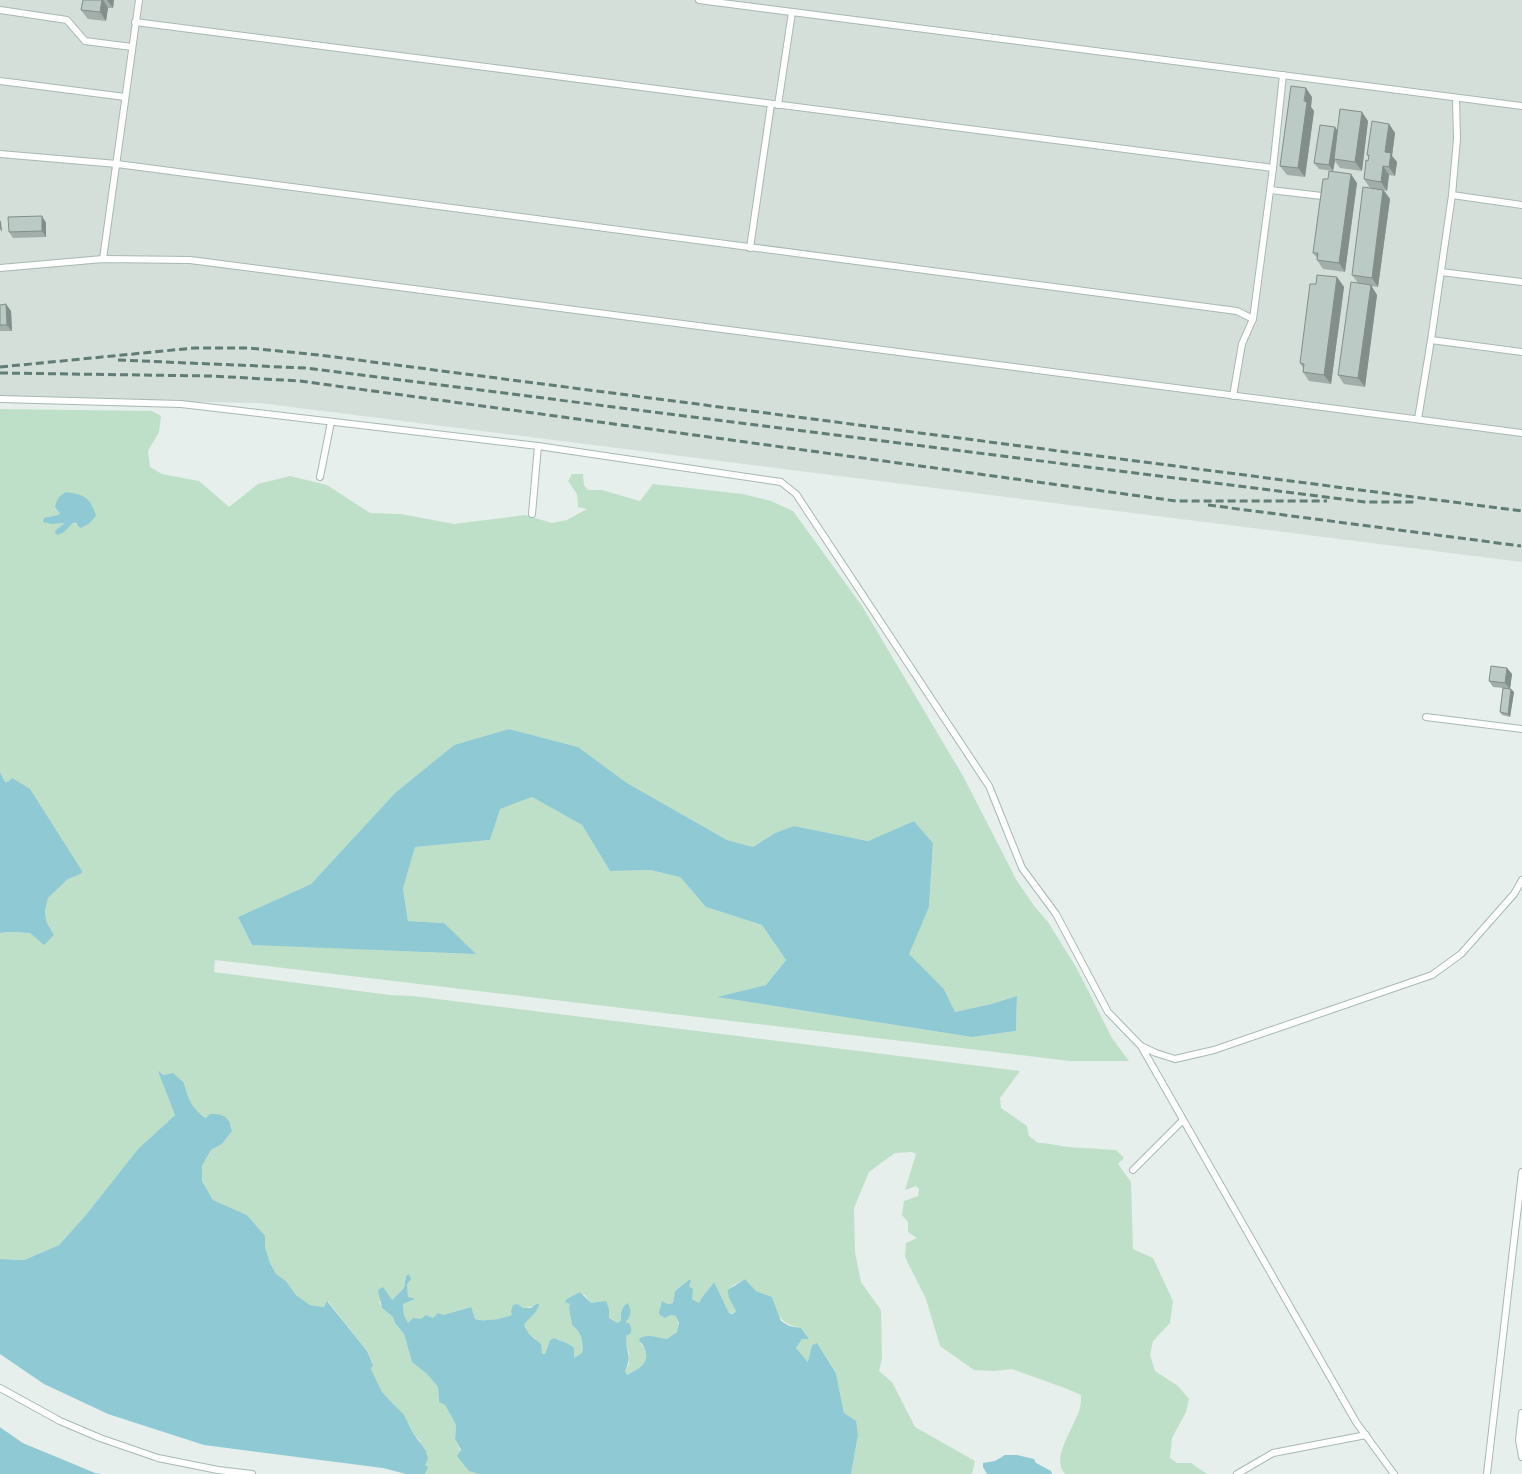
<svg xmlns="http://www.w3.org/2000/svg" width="1522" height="1474" viewBox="0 0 1522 1474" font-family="Arial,sans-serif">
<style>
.built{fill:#d4dfda}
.green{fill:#bfe0c8;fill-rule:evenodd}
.water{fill:#8ec9d4}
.pier{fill:#e6efeb}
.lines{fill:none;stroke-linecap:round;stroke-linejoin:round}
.service-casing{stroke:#a8b8b2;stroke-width:8}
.service{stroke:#fff;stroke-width:6}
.rail{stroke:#5f7d75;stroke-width:3;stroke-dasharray:8 4;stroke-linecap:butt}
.wall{fill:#a1aea9}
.shaded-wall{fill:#838d89}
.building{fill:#bbcac4;stroke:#838d89}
</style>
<rect width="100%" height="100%" fill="#e6efeb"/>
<path class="built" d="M0 0H1522V562L259 403 0 398Z"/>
<path class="green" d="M0 409 152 411 161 416 159 432 148 451 150 467 162 474 199 481 229 507 258 484 290 476 327 485 370 513 401 514 454 524 525 515 552 523 567 520 587 509 578 507 577 494 568 481 572 474H583L584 485 588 490H602L640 501 653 484 743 494 771 501 793 511 862 606 963 776 1017 881 1035 907 1048 922 1076 967 1112 1038 1129 1061H1070L215 960 214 972 390 995 413 996 1020 1071 1000 1098 1001 1108 1027 1126 1029 1136 1038 1143H1043L1068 1147 1116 1150 1124 1158 1118 1164 1131 1182 1133 1249 1153 1258 1173 1301 1170 1323 1153 1341 1150 1355 1155 1371 1178 1386 1189 1399 1186 1412 1172 1438 1170 1458 1177 1463H1191L1207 1474H1065C1050 1460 1074 1427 1079 1411 1081 1406 1081 1400 1081 1395L1065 1388 1012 1369 994 1371 974 1370 940 1346 926 1299 905 1257 906 1243 917 1238 908 1232V1222L902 1215 904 1201 918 1196 919 1189 916 1186 905 1190 916 1154 912 1152 895 1153 869 1172 854 1208 855 1252 861 1282 881 1310 882 1359 879 1371 892 1382 915 1427 975 1461 972 1474H851L858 1435 855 1421 844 1413 836 1372 817 1343 812 1345 809 1363 796 1348 802 1339H809L801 1328C778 1323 780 1317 772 1297L756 1291 745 1279 732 1286 728 1295 735 1308 736 1313H729L714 1283C709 1289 702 1295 699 1303L692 1299 689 1286 691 1281 690 1279 675 1291 673 1303 668 1304 664 1302 665 1318 671 1315 676 1316C679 1321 679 1326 677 1332L667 1339 647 1336 640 1343C656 1359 641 1368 627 1375L625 1371 629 1364V1353L625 1341 627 1335 626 1321 621 1313V1320L618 1323 609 1318V1309L591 1303 584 1294 570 1304 569 1307 571 1311V1322C580 1331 584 1341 582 1353L574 1358V1348C570 1343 560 1341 554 1338L550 1340 545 1354H542L535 1338 529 1334 524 1325C528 1318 534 1313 539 1304H536C530 1309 528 1306 522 1309 518 1311 515 1314 511 1316 503 1320 483 1321 475 1319L470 1307 433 1318 421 1319 408 1323 404 1315 403 1304 413 1298 408 1297 406 1276 404 1288 391 1301H379L382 1308 393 1317 395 1323 404 1334 412 1362 427 1374 438 1387 439 1402 445 1405 456 1425 455 1439 469 1471 478 1474H425L426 1472 420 1441 413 1433 410 1426 395 1405 382 1392 371 1369 373 1364 367 1351 328 1301 324 1307 310 1305 296 1295 286 1281 276 1274 270 1263 265 1247 264 1236 247 1215 213 1200 202 1181V1166L211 1150 222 1144 232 1131 231 1125C203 1117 189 1115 184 1083L159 1072 175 1115 138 1149 85 1216 59 1245 24 1260 0 1259V933L9 932 30 933 44 944 54 935 46 921 45 911 48 898 68 879 81 874 8 782H5L0 772ZM60 513 83 527 73 523 64 532 65 523 62 522 52 524 49 516 55 517ZM509 729 578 747 627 783 727 840 753 847 775 833 794 826 868 841 914 821 933 843 929 907 908 954 944 989 955 1012 991 1004 1017 996 1016 1031 972 1037 719 997 766 985 786 960 762 925 706 907 680 877 650 870 610 871 582 825 532 797 499 809 490 840 415 847 403 889 408 921 444 923 252 945 238 917 311 884 395 793 454 745Z"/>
<g class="water">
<path d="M66 492C85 495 90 497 96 516 92 521 87 526 80 528L76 523H73L64 532 58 535 55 533 56 530 65 523 52 524 43 522 44 518 58 515 60 513 55 507C57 499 59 496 66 492Z"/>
<path d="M509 729 578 747 627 783 727 840 753 847 775 833 794 826 868 841 914 821 933 843 929 907 909 954 944 989 955 1012 991 1004 1017 996 1016 1031 972 1037 717 997 766 985 786 960 762 925 706 907 680 877 650 870 610 871 582 825 532 797 500 809 490 840 415 847 403 889 408 921 444 923 476 954 252 945 238 917 311 884 395 793 454 745Z"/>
<path d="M0 772 5 782H8L12 778 30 789 82 871 81 874 68 879 48 898 45 911 46 921 54 935 44 945 30 933 9 932 0 933Z"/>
<path d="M158 1071 164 1075 173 1073 184 1083C187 1097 193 1111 206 1118L210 1114C224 1114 229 1116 232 1131L222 1144 211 1150 202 1166V1181L213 1200 247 1215 265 1236V1247L270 1263 276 1274 286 1281 296 1295 310 1305 324 1307 327 1301 367 1351 373 1365 371 1369 382 1392 404 1415 413 1433 426 1451 428 1459 425 1465 428 1467 425 1474H406L383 1468 204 1445 108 1414 44 1384 0 1354V1259L24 1260 59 1245 85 1216 138 1149 175 1115Z"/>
<path d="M409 1274 411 1279 407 1284 408 1297 413 1298 415 1299 403 1304 404 1315 408 1323 413 1318 421 1319 426 1315 433 1318 438 1313 443 1315 471 1307 475 1319C484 1322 503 1319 512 1315L511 1311 513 1305 517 1304 523 1308H531L536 1304H539C538 1313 528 1318 524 1325L529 1334 541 1344 542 1354H545L550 1340 554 1338C560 1341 570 1343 574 1348V1358L582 1353C584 1343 581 1331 572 1325L569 1307 570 1304 565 1302 567 1299 580 1292 591 1303 606 1301 609 1309V1318L618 1323 621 1320V1313L624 1306 628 1303C631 1310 632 1316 626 1321V1323H629C631 1326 632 1331 630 1334L627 1335C623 1349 634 1354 625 1371L627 1375C638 1369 652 1363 644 1347 643 1344 640 1343 639 1339 646 1333 657 1338 667 1339L677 1332 679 1323 676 1316 671 1315 665 1318 660 1315 659 1313 662 1301 668 1304 673 1303 675 1291 690 1279 691 1281 689 1286 693 1289 692 1299 699 1303C702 1295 709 1290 714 1282L729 1313 732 1314 736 1312C734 1304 727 1299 728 1290L745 1279 756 1291 772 1297 781 1321 789 1326 801 1328 809 1339H802L796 1348 808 1362 812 1345 817 1343 836 1373 844 1413 856 1421 858 1435 851 1474H478L469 1471 457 1456 461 1450 455 1439 456 1425 445 1405 439 1402 438 1387 427 1374 412 1362 404 1334 395 1323 393 1317 382 1308 378 1290 383 1287 392 1300 404 1288 406 1276Z"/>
<path d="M0 1427 23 1443 101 1474H0Z"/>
<path d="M1005 1455H1017L1034 1459 1036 1463 1051 1471 1052 1474H987L983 1467V1463L995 1461Z"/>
</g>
<path class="pier" d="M0 1425 24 1441 101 1472 103 1474 95 1473 23 1443 0 1427Z"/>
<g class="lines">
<g class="service-casing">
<g id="service">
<path d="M699 0 1522 106"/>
<path d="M0 10 67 20 85 41 132 47"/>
<path d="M135 22 1273 168"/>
<path d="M0 81 125 97"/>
<path d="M778 105 792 12"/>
<path d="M0 154 117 164 1237 311 1253 319"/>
<path d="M1270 190 1322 196"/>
<path d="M1452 195 1522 205"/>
<path d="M750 248 771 104"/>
<path d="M103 259 139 0"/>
<path d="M0 268 103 259 190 260 1522 433"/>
<path d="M1441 272 1522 282"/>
<path d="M1431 340 1522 352"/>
<path d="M1233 396 1242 344 1253 319 1273 168 1283 75"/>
<path d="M0 399 181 404 538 446 781 482 796 494 989 786 1022 868 1056 914 1108 1012 1141 1046 1156 1053 1175 1059 1214 1050 1432 975 1461 954 1514 894 1522 880"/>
<path d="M1418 419 1431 340 1452 195 1457 139 1456 98"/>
<path d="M320 477 331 422"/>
<path d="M532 514 538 446"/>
<path d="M1426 717 1522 729"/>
<path d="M1141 1046 1356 1422 1394 1474"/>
<path d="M1133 1170 1183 1120"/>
<path d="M0 1388 60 1421 100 1438 158 1458 218 1470 252 1474"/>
<path d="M1522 1413 1519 1440 1522 1457"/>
<path d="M1237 1474 1273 1453 1366 1435"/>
<path d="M1487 1474 1522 1172"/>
</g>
</g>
<use href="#service" class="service"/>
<g class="rail">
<path d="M118 360 306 368 1365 502H1415"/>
<path d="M0 367 194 348H249L319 355 1522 511"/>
<path d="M0 373 212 376 300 381 1176 501H1327"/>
<path d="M1208 505 1521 546"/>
</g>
</g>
<g class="wall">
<path d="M83 0H114L113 8H108L106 21 88 19 81 10Z"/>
<path d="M1312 97 1311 107 1314 111 1305 177 1287 175 1280 166Z"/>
<path d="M1368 121 1362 171 1340 168 1335 161 1333 171 1319 169 1314 163 1335 127 1337 130Z"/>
<path d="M1389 124 1395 133 1392 156 1397 162 1395 176 1389 175 1387 191 1384 190 1390 199 1378 287 1371 286 1377 295 1365 387 1344 384 1338 375 1358 283 1352 275 1370 188 1364 179 1369 157 1367 155Z"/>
<path d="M1357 183 1345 272 1323 269 1317 260V258L1313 253Z"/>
<path d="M42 216 46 223V237L13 238 9 232Z"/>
<path d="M1337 277 1344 287 1331 384 1309 381 1303 372V368L1300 363 1316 284Z"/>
<path d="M0 305 11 311 12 331H0Z"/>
<path d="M1507 668 1512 674 1510 689 1514 692 1510 717 1502 715 1500 712 1503 688 1493 687 1489 681Z"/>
</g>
<g class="shaded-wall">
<path d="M102 0H103L108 8 106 21 100 12Z"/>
<path d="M107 0H114L113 8Z"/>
<path d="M1306 88 1312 97 1311 107 1314 111 1305 177 1298 168Z"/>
<path d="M1362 112 1368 121 1362 171 1355 162Z"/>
<path d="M1389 124 1395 133 1392 156 1397 162 1395 176 1389 167 1385 152Z"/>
<path d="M1335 127 1339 133 1334 159 1335 161 1333 171 1329 165Z"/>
<path d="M1383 166 1389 175 1387 191 1381 182Z"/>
<path d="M1351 174 1357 183 1345 272 1339 263Z"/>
<path d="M1383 190 1390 199 1378 287 1372 278Z"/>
<path d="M42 216 46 223V237L42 231Z"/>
<path d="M0 220 1 222 2 232 0 229Z"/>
<path d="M1337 277 1344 287 1331 384 1324 375Z"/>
<path d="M1371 285 1377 295 1365 387 1358 378Z"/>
<path d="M6 304 11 311 12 331 7 325Z"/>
<path d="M1507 668 1512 674 1510 689 1505 683Z"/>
<path d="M1511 689 1514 692 1510 717 1508 714Z"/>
</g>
<g class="building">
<path d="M83 0H102L100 12 81 10Z"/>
<path d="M1291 86 1306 88 1304 101 1307 102 1298 168 1280 166Z"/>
<path d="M1340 109 1362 112 1355 162 1334 159Z"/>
<path d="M1372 121 1389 124 1385 152 1391 153 1389 167 1383 166 1381 182 1364 179 1366 160 1368 161 1369 155H1367Z"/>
<path d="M1320 125 1335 127 1329 165 1314 163Z"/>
<path d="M1329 171 1351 174 1339 263 1317 260 1318 253H1313L1323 179H1328Z"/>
<path d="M1363 187 1383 190 1372 278 1352 275Z"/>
<path d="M42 216V231L9 232 8 217Z"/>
<path d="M1317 275 1337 277 1324 375 1303 372 1304 364 1300 363 1310 284H1316Z"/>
<path d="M1351 282 1371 285 1358 378 1338 375Z"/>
<path d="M6 304 7 325H0V305Z"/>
<path d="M1491 666 1507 668 1505 683 1489 681Z"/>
<path d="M1503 688 1511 689 1508 714 1500 712Z"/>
</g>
</svg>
